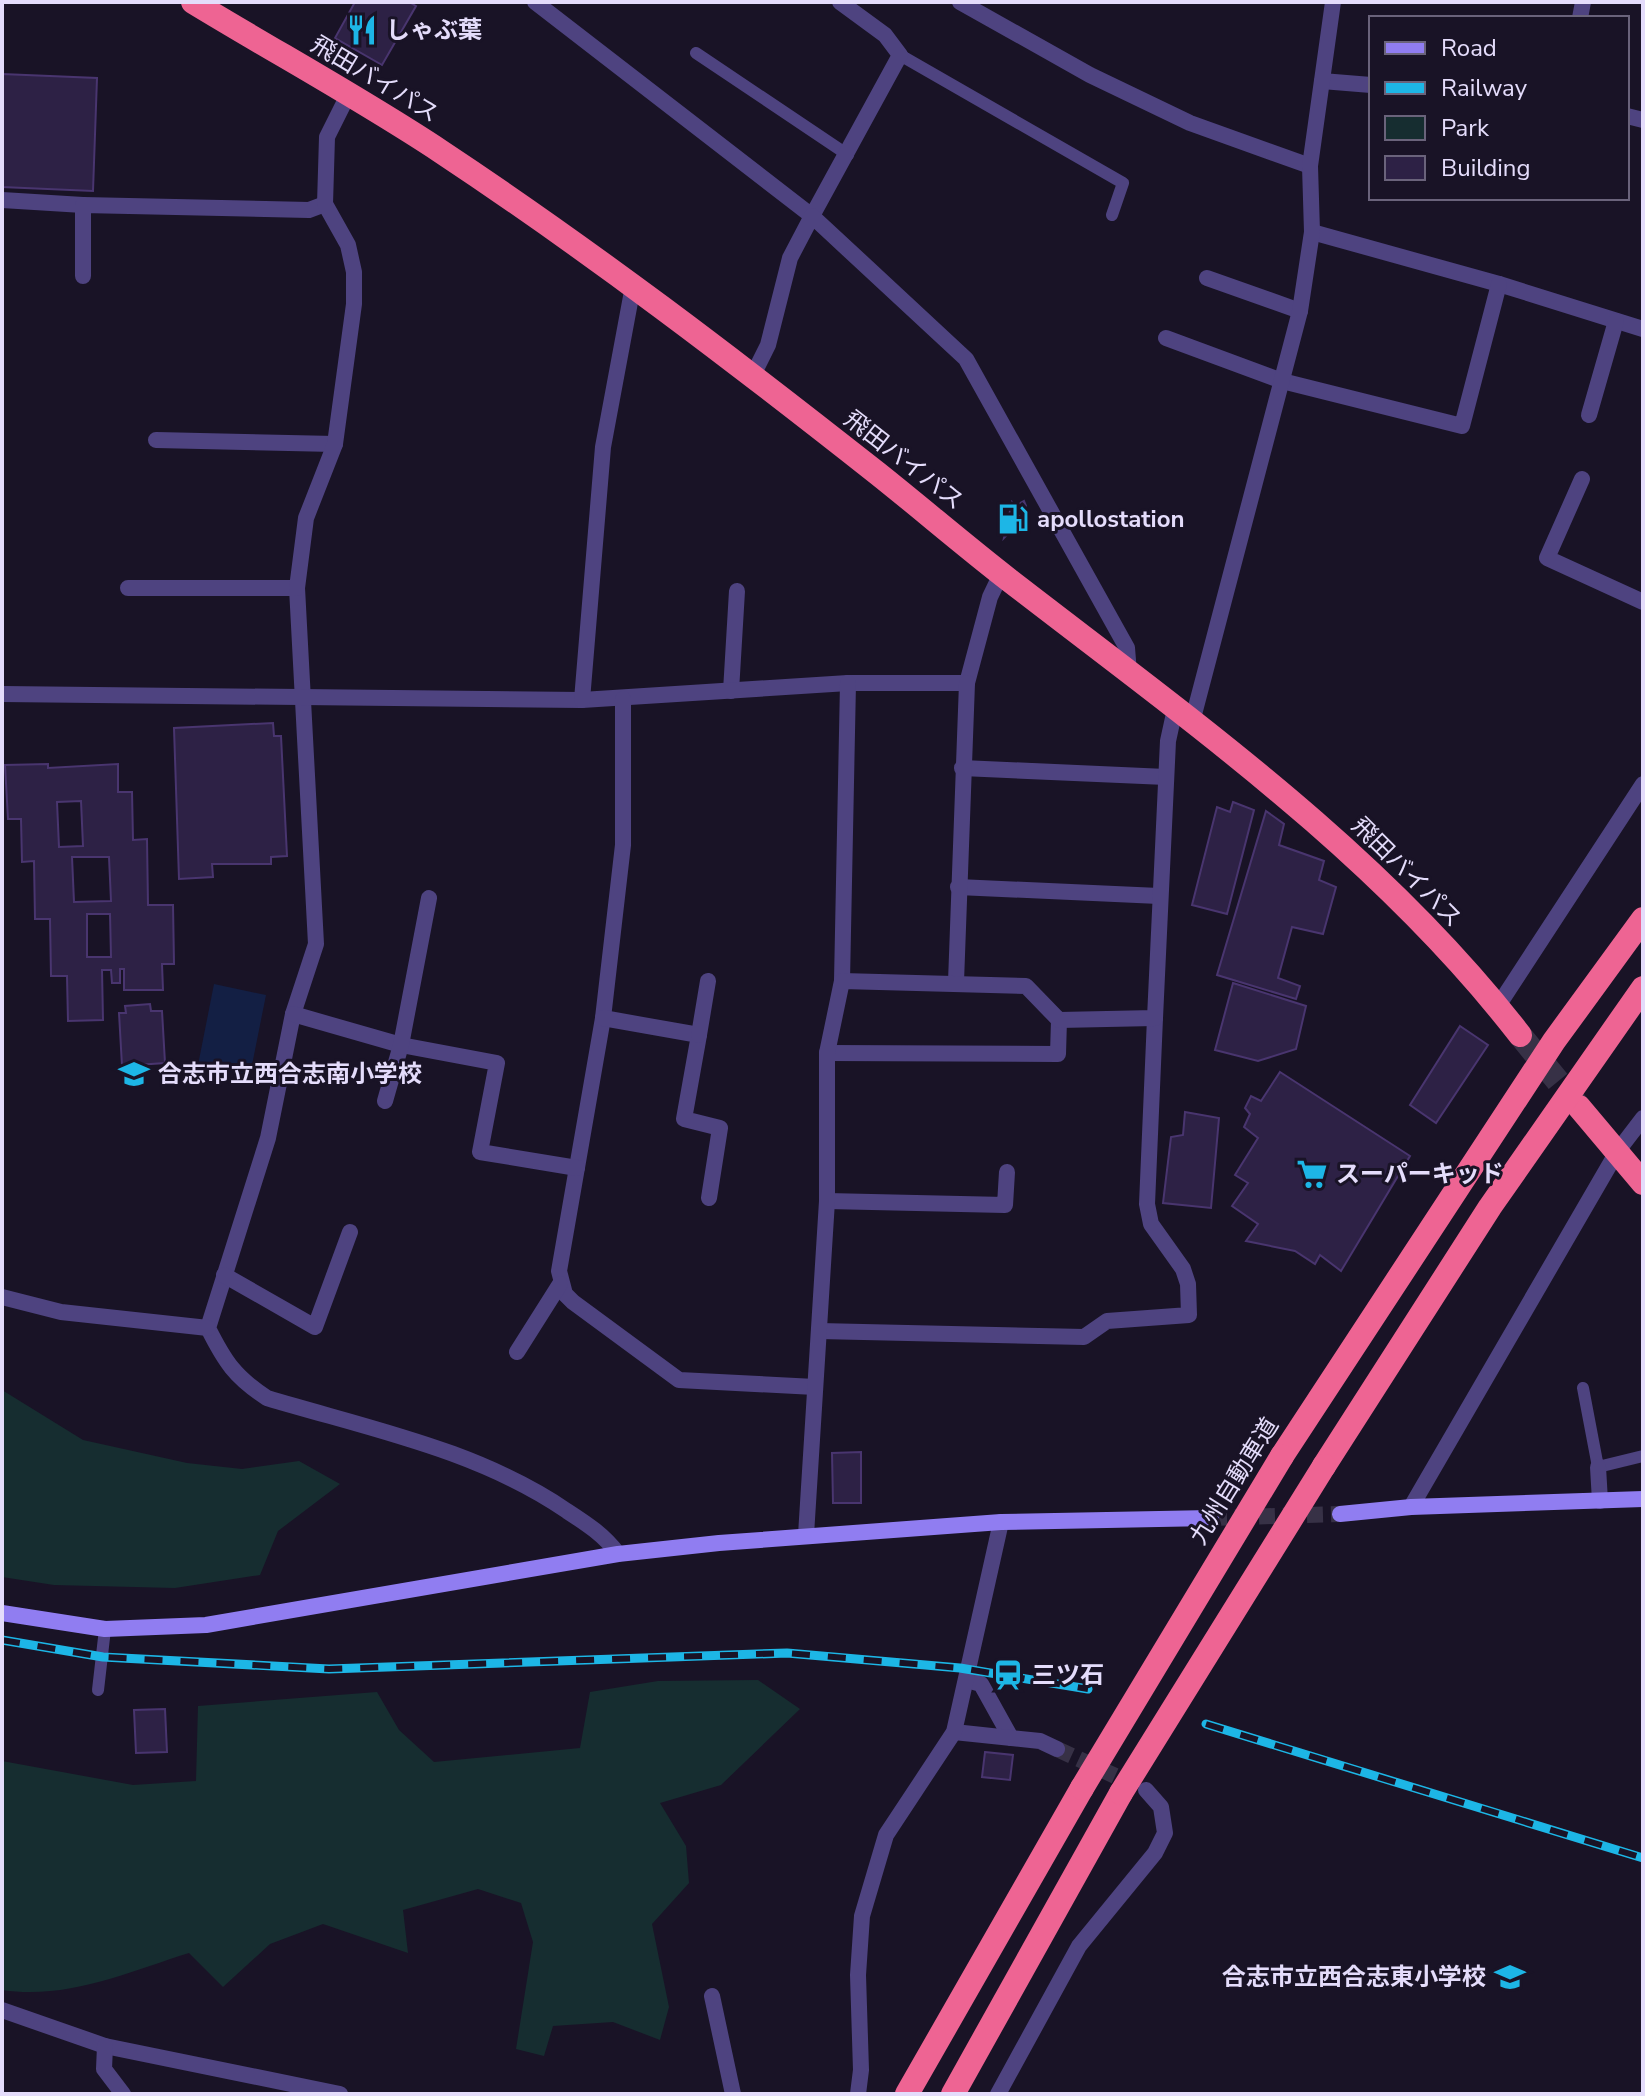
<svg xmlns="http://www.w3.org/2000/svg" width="1645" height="2096" viewBox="0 0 1645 2096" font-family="'Nunito Sans','Noto Sans JP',sans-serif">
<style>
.green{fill:#162d30}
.water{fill:#131f44}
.building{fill:#2d2145;stroke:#49356f;stroke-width:2;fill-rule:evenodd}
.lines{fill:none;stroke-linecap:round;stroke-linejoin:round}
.street-tunnel{stroke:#373146;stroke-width:16;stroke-dasharray:16 8;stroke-linecap:butt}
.secondary-tunnel{stroke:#373146;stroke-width:16;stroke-dasharray:16 8;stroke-linecap:butt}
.highway-tunnel{stroke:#373146;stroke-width:24;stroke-dasharray:24 12;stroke-linecap:butt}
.lane{stroke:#4e4380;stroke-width:12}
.street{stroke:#4e4380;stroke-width:16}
.secondary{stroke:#907df1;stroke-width:16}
.highway{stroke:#ee6493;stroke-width:24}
.rail-casing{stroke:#1db6e6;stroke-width:9}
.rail{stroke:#191326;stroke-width:6;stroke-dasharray:18;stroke-linecap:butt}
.highway-bridge{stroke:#ee6493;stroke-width:24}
.labels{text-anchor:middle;stroke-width:6;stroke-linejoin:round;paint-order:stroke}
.poi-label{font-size:24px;font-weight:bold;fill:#e4dcfb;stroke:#191326;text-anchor:start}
.street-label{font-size:24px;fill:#e4dcfb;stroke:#191326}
</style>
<rect width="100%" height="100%" fill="#191326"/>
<g class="green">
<path d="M2 1390 83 1440 187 1463 242 1469 299 1461 340 1484 278 1531 260 1575 175 1588 54 1585 2 1577Z"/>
<path d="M758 1680 800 1709 721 1785 660 1803 686 1846 689 1883 652 1924 669 2007 660 2040 613 2022 553 2026 544 2056 516 2049 533 1942 521 1903 478 1889 403 1910 408 1953 323 1924 270 1944 223 1987 189 1953C128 1972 67 2000 2 1990V1761L133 1785 196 1781 198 1706 377 1692 399 1730 434 1762 580 1748 590 1692 658 1681Z"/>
</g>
<path class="water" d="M214 984 266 995 250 1075 198 1065Z"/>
<g class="building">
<path d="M355 2H409L416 6 382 65 335 38Z"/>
<path d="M2 74 97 78 93 191 2 187Z"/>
<path d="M1024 501 1026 506 1016 513 1022 519 1004 538 1012 502 1015 506Z"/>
<path d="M273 723 274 736H281L287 856 271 857V864H212L213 877 179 879 174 728Z"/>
<path d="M48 764V768L118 764V792H132L133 840 147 839 148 905H173L174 964H162L163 990H124V969H120V983H112L111 970H102L103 1020 68 1021 67 976H51L50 919H35L34 861 22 862 21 819H8L5 765ZM81 801 83 846 59 847 57 802ZM72 857H109L111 901 74 902ZM87 914H110L111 957H87Z"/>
<path d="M1233 802 1254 810 1227 914 1192 905 1217 807 1230 812Z"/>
<path d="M1266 811 1284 824 1279 845 1324 861 1319 880 1336 887 1323 934 1292 927 1278 978 1300 986 1296 999 1217 975Z"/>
<path d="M1233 983 1306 1006 1296 1049 1258 1061 1215 1050Z"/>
<path d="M150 1004 151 1011H162L165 1063 122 1066 119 1013H126L125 1006Z"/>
<path d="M1460 1026 1488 1045 1436 1123 1410 1105Z"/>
<path d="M1280 1072 1410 1156 1341 1271 1320 1255 1315 1264 1295 1251 1246 1241 1258 1224 1232 1206 1248 1183 1235 1175 1258 1138 1244 1127 1250 1114 1245 1108 1251 1096 1261 1101Z"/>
<path d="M1185 1112 1219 1118 1211 1208 1163 1203 1171 1137 1183 1135Z"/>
<path d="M861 1452V1503H833L832 1453Z"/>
<path d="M165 1709 167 1752 136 1753 134 1710Z"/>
<path d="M985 1752 1013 1755 1010 1780 982 1777Z"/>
</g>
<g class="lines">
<path class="street-tunnel" d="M1057 1749 1137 1786"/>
<path class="secondary-tunnel" d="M1211 1518 1340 1514"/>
<path class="highway-tunnel" d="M1520 1035 1579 1107"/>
<g class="lane">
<path d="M696 53 848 155"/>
<path d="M900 55 1123 183 1112 215"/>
<path d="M1583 1388 1598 1467 1643 1456"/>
<path d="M98 1690 105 1629"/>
</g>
<g class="street">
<path d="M535 2 812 216 900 55 885 35 840 2"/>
<path d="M960 2 1090 75 1190 123 1310 166"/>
<path d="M1580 18 1583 2"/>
<path d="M1322 81 1371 85"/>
<path d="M1627 116 1643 120"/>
<path d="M2 200 83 205"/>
<path d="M1312 232 1499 284 1643 329"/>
<path d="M83 276V205L309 210 325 204"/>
<path d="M1207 278 1300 311"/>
<path d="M1166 338 1282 381 1462 426 1499 284"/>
<path d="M752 377 768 345 790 258 812 216 966 359 1127 648 1129 673"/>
<path d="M1589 415 1616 321"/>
<path d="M156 440 335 444"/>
<path d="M1582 479 1547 558 1643 602"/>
<path d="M128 588H297L316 944 293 1014 268 1138 208 1328C225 1362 235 1377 267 1398 370 1429 478 1450 567 1511 587 1524 604 1535 618 1554"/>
<path d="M297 588 306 518 335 444 354 304V272L348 245 325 204 327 137 348 95"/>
<path d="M731 691 737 591"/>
<path d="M2 694 582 700 848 683H967L990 597 1001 574"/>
<path d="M623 699V845L603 1018 559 1271 565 1294 573 1302 679 1380 815 1387"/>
<path d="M582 700 603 447 633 286"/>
<path d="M1192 722 1300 311 1312 232 1310 166 1333 2"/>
<path d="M962 768 1166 777"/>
<path d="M958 887 1159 896"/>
<path d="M842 981 848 683"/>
<path d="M956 982 967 683"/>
<path d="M1498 1006 1643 784"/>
<path d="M293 1014 401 1045 497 1063 480 1152 577 1168"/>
<path d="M603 1018 699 1035 684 1119 720 1128 709 1198"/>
<path d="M699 1035 708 981"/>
<path d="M827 1053 1058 1054 1059 1020"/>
<path d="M385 1101 401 1045 429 898"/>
<path d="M827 1201 1005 1205 1007 1172"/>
<path d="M224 1275 315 1327 350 1232"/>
<path d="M2 1297 61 1312 208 1328"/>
<path d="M819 1331 1084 1337 1107 1321 1189 1315 1188 1284 1183 1269 1151 1224 1147 1204 1155 1018"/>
<path d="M517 1352 560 1284"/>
<path d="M1598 1467 1600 1501"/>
<path d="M1411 1507 1617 1152 1643 1118"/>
<path d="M806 1535 827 1201V1053L842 981 1026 986 1059 1020 1155 1018 1168 741 1175 709"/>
<path d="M967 1680 981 1684 1011 1738"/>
<path d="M954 1732 1040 1741 1057 1749"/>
<path d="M712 1996 733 2094"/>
<path d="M2 2010 105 2046 340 2094"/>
<path d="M105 2046 104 2069 123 2094"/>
<path d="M858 2094 861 2070 858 1975 862 1916 886 1835 954 1732 1001 1522"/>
<path d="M998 2094 1079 1946 1155 1853 1165 1833 1161 1807 1146 1790"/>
</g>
<g class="secondary">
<path d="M1340 1514 1411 1507 1643 1499"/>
<path d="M2 1613 105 1629 206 1625 618 1554 719 1543 1001 1522 1211 1518"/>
</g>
<g class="highway">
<path d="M193 2C275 52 360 98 440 151 591 251 735 361 877 473 921 508 964 545 1009 580 1190 720 1379 853 1520 1035"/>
<path d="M1579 1107 1643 1183"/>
<path d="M1282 1456 1554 1041 1643 919"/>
<path d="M1324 1466 1490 1207 1643 988"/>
<path d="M907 2094 1082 1788"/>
<path d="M953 2094 1121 1793"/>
</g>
<g class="rail-casing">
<g id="rail">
<path d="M2 1640 103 1657 329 1669 787 1653 960 1668 1088 1689"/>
<path d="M1206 1724 1643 1858"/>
</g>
</g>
<use href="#rail" class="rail"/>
<g class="highway-bridge">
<path d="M1082 1788 1282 1456"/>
<path d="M1121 1793 1324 1466"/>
</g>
</g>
<defs>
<g id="restaurant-bare" transform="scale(2.4)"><path d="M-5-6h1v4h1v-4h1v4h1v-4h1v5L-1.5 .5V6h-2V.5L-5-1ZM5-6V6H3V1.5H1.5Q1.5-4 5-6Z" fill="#1db6e6" stroke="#191326" stroke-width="2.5" paint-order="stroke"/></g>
<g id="fuel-bare" transform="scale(2.4)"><path d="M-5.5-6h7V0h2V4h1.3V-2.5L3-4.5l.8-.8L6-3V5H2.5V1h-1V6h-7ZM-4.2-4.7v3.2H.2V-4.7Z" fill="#1db6e6" stroke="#191326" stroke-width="2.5" paint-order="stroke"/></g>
<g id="school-bare" transform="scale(2.4)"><path d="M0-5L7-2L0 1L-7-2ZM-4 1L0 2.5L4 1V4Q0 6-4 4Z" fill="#1db6e6" stroke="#191326" stroke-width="2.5" paint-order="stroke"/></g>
<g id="supermarket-bare" transform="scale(2.4)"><path d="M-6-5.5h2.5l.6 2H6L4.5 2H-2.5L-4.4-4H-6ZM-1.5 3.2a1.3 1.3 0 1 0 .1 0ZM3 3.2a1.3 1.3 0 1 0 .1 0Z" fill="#1db6e6" stroke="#191326" stroke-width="2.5" paint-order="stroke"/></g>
<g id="station-bare" transform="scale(2.4)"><path d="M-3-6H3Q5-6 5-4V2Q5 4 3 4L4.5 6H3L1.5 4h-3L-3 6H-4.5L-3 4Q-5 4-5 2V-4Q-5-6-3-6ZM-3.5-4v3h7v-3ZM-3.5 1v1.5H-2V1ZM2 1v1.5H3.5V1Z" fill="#1db6e6" stroke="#191326" stroke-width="2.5" paint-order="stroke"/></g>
</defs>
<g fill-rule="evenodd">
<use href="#restaurant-bare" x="362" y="30"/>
<use href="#fuel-bare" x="1013" y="519"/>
<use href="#school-bare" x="134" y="1074"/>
<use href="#supermarket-bare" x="1312" y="1174"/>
<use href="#station-bare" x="1008" y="1675"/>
<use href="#school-bare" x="1510" y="1977"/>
</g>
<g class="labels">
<g class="poi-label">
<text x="386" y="38">しゃぶ葉</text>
<text x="1037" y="527">apollostation</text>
<text x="158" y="1082">合志市立西合志南小学校</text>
<text x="1336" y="1182">スーパーキッド</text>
<text x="1032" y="1683">三ツ石</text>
<text x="1486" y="1985" text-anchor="end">合志市立西合志東小学校</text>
</g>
<g class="street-label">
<text transform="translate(375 79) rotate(31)" y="8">飛田バイパス</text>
<text transform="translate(904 460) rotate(38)" y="8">飛田バイパス</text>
<text transform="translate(1407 872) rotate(45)" y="8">飛田バイパス</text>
<text transform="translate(1234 1481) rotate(-58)" y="8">九州自動車道</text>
</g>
</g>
<rect width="1645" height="2096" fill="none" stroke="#e4dcfb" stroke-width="8"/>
<rect x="1369" y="16" width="260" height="184" fill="#191326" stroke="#6a637b" stroke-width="2"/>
<rect x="1385" y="42" width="40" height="12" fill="#907df1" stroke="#6a637b" stroke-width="2"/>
<text x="1441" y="56" font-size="24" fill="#e4dcfb">Road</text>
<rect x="1385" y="82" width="40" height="12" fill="#1db6e6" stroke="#6a637b" stroke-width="2"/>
<text x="1441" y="96" font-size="24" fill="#e4dcfb">Railway</text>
<rect x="1385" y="116" width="40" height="24" fill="#162d30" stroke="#6a637b" stroke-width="2"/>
<text x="1441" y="136" font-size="24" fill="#e4dcfb">Park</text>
<rect x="1385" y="156" width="40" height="24" fill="#2d2145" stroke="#6a637b" stroke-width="2"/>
<text x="1441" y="176" font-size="24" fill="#e4dcfb">Building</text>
</svg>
